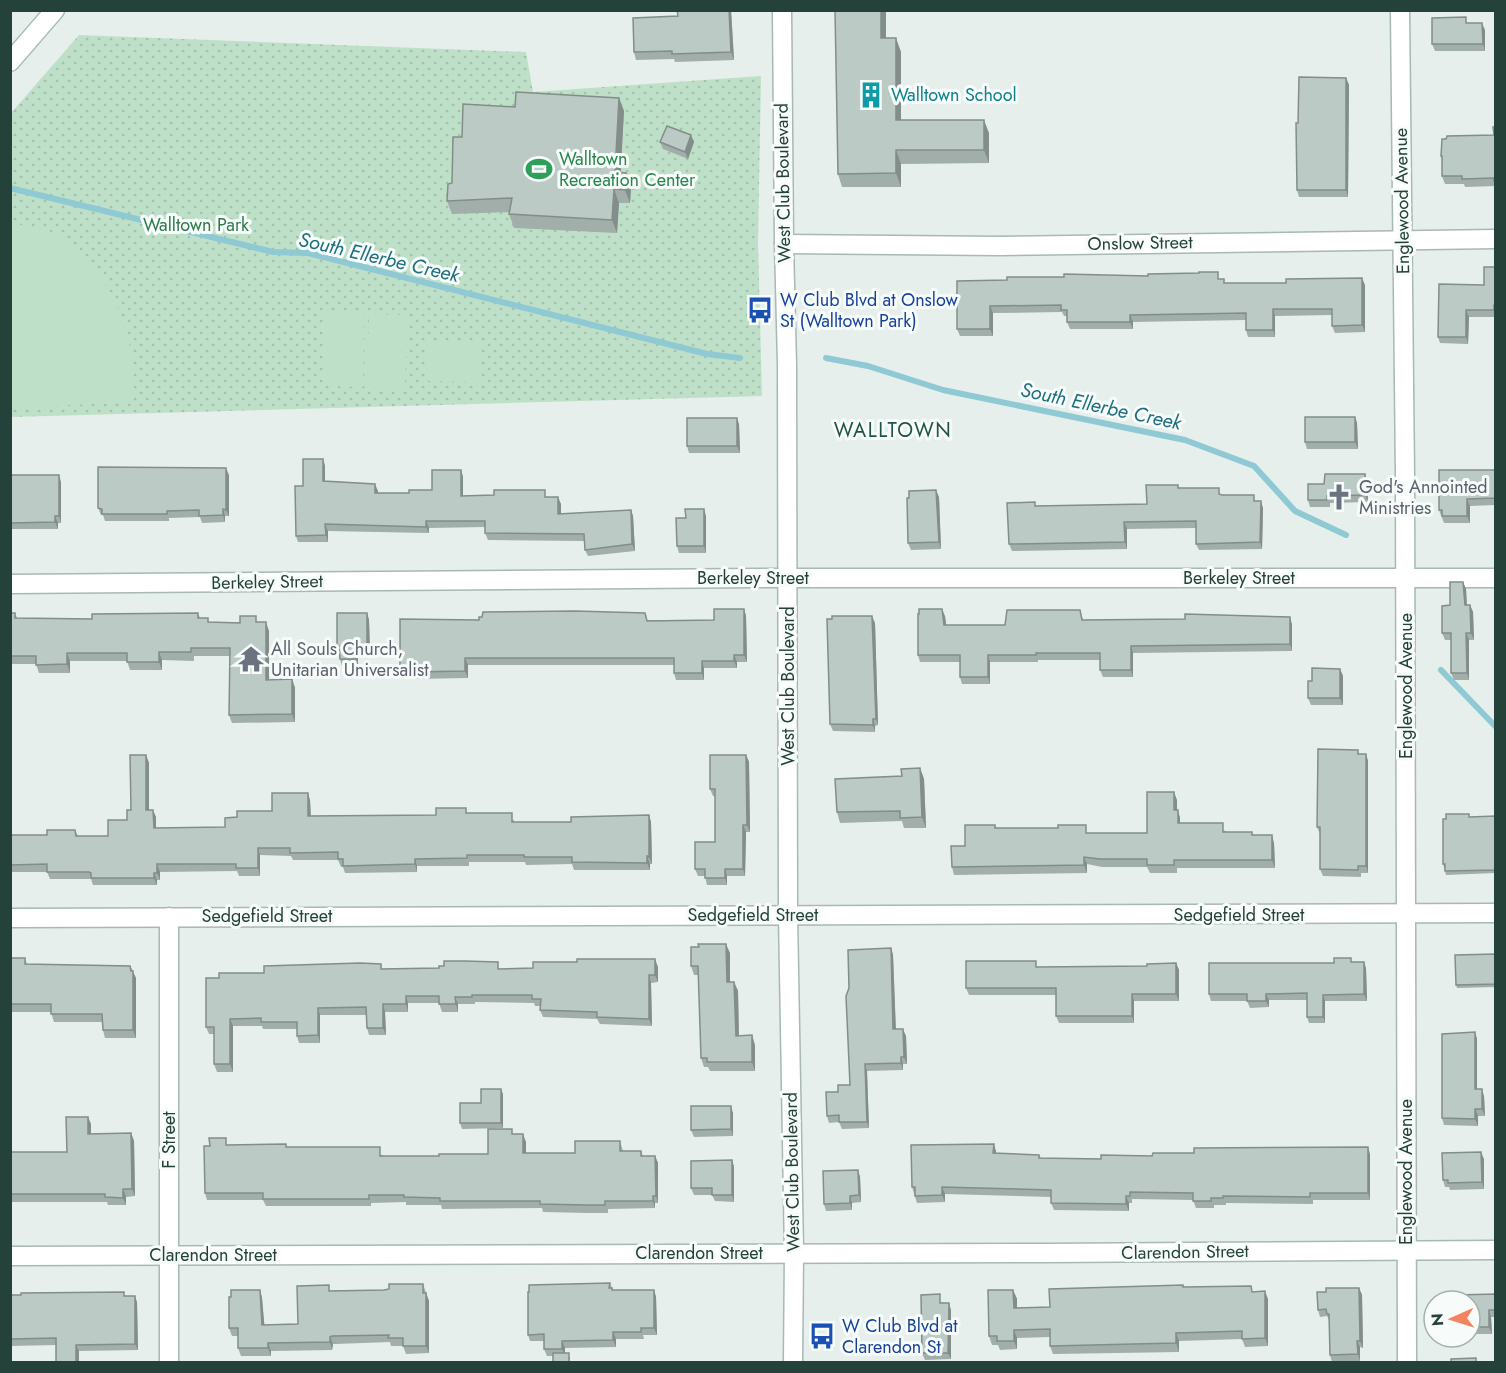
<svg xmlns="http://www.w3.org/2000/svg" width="1506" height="1373" viewBox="0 0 1506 1373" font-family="Jost,sans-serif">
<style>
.grass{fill:url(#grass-dots)}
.pitch{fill:#bfe0c8}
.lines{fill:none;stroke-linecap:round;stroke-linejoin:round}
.stream{stroke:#8ec9d4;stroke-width:6}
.minor-casing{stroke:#a8b8b2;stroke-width:21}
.tertiary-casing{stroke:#a8b8b2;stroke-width:21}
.secondary-casing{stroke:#a4bbb3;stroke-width:21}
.minor{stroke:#fff;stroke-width:18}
.tertiary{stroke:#fff;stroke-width:18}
.secondary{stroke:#fff;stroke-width:18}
.wall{fill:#a1aea9}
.shaded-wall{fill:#838d89}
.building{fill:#bbcac4;stroke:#838d89;stroke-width:1.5}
.labels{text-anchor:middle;stroke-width:6;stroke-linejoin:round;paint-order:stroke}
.culture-label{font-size:18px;fill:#0d838f;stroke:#f7fbf9;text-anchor:start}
.leisure-label{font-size:18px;fill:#27864d;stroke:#f7fbf9;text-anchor:start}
.street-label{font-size:18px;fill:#24423a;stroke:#f7fbf9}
.park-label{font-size:18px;fill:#2d7a4b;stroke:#f7fbf9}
.transit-label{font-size:18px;fill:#164399;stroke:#f7fbf9;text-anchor:start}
.worship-label{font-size:18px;fill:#5b616d;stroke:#f7fbf9;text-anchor:start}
.water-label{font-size:20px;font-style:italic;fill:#1c6f80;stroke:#f7fbf9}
.neighbourhood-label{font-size:20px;letter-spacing:1.5px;fill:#1f5548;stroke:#f7fbf9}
</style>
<defs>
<pattern id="grass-dots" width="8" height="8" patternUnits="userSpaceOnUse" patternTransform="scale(1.5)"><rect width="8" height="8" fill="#bfe0c8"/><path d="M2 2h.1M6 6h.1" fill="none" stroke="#a4c1ad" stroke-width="1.8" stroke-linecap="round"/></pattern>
</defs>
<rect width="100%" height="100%" fill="#e6efeb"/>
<path class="grass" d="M79 35 526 52 533 92 761 76 758 243 762 396 11 417V113Z"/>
<g class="pitch">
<path d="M10 223C25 226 52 230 64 237 96 256 123 311 130 347 134 365 134 384 134 402L11 408Z"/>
<path d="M326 311 364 312 363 387 324 386Z"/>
<path d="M369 314 407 315 405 389 367 388Z"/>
<path d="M428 341 480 342 479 382 428 381Z"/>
</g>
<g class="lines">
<g class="stream">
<path d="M10 188 273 252 308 253 707 354 740 358"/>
<path d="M826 358 868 366 943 390 1185 440 1254 466 1295 511 1346 535"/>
<path d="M1441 670 1496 727"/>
</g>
<g class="minor-casing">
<g id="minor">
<path d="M1400 10 1405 476 1407 1362"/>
<path d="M784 244 999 246 1496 239"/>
<path d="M10 584 761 578H1496"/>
<path d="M10 918 1496 913"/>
<path d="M10 1256 1047 1253 1496 1250"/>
<path d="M169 1362V917"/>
</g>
</g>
<g class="tertiary-casing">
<path id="tertiary" d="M782 10 784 244 787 365 788 915 794 1253 793 1362"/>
</g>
<g class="secondary-casing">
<path id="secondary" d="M10 62 55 10"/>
</g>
<use href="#minor" class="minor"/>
<use href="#tertiary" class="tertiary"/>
<use href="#secondary" class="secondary"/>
</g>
<g class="wall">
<path d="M677 10H731L734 60 675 62 674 59 636 60 634 52 678 16Z"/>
<path d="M1468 23 1485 30V51H1435L1432 44Z"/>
<path d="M886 38 901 52V120L989 133V163L901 164V187H842L838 174Z"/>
<path d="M1346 78 1349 85 1348 197H1299L1297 190 1298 123Z"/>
<path d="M619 98 624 111 620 173H626L631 187 630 203H619L617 233 514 228 509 214 510 212 452 214 447 201 452 183 462 137 515 107Z"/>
<path d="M1496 127V186L1465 187 1464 184H1445L1442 176V161L1441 156 1494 135Z"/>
<path d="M660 142H694L688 159 663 149Z"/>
<path d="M1496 267V317H1469L1468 344 1440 343 1438 337 1484 285Z"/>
<path d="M1221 279 1225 283 1365 285V332L1335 333 1332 326V315L1275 316V337H1248L1246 330V320L1133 322V329H1070L1067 322V316H1064L1062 312 993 313V336H960L957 329V281Z"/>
<path d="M1355 417 1357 423 1358 449H1307L1305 442Z"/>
<path d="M739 424 740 453H689L687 446Z"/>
<path d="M323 459 325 466V481L378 491V493H409L432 490 461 470 463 477V496L547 497 561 504V514L631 510 633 516 635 551 588 556 585 550V541L488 540 485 533V527L429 528V533L328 531V542H298L296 536 303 486Z"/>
<path d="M1496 470 1495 505 1470 506V523H1444L1439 510Z"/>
<path d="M1365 474 1367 481 1368 502 1330 503V507H1310L1308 500Z"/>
<path d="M10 475 61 482V523H58V529H10Z"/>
<path d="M229 475V516H225V522L202 523 200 517 169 518V521H105L103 515H101L98 508Z"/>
<path d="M1178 485 1179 488 1256 501 1263 508 1262 549 1199 550 1196 544V528L1127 529V549L1012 551 1009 544 1036 506 1147 504Z"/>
<path d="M939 497 941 549 911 550 908 543Z"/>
<path d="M706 516V553H679L677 546 686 518Z"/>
<path d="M1463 582 1466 589 1467 605H1470L1473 612 1474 640H1469V680H1454L1451 673V640H1445L1442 633 1450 605Z"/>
<path d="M744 609 746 616 747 662H737V668H704V680H676L674 673V665H468V678L414 679V677H402L400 670 479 620H714Z"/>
<path d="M1080 610 1083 620 1292 624V651L1133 653V677H1103L1100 670V660H1038V662H990V684H962L960 677V662H920L918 655 919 614 945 616 946 625H1005Z"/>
<path d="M10 613H15L17 618 92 619 198 613 200 618 210 622H259L269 631V680L292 679 295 688V722L232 723 229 715 230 656H194V661L162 660V670H130L127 661H70V673H39L36 664H10Z"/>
<path d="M367 613 369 620 370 653H358V666H342L340 659 339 652 337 646Z"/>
<path d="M875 623 878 725 875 726V732L833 731 830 724Z"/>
<path d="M1340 669 1343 676V705H1311L1308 698 1312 681Z"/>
<path d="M1359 754H1366L1368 761V873H1361V877L1323 876 1320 869V834L1317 827Z"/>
<path d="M146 755 149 763V810L156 817V828L225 827 237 817 272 811 310 800 311 816 436 815 468 813 514 820V822H571L649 815 651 822 652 864H650V870H574L572 864 526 865 525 862H469V866H417V872L345 873 343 867H341L338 860H293L291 856 260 855V876H239L237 871 160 872V880H157V885H93L91 879H50L47 872H10V835H47L75 830 78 836H108L127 820Z"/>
<path d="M746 755 749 762 750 832H746L745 876H727V885H707L705 876H698L695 869 715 842V796H713L710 789Z"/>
<path d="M920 768 924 779 926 828H904L902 821 840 823 837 812 902 776Z"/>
<path d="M1177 800V810L1180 818V823L1226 831V832H1252L1253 835 1274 843 1275 868H1177V873H1150L1147 867H1102L1087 864V873L954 875 952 867 965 846 995 825 996 828 1088 833H1147Z"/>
<path d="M1496 816V873L1446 875 1443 864 1470 817Z"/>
<path d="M891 948 893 955 896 1029 906 1036 907 1064H903V1070L867 1071 869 1128 842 1129 839 1122 829 1123 827 1116 850 1085Z"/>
<path d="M730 953V982H734L738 991 739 1036 755 1045V1071H710L708 1067H704L701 1058 699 975H694L691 966Z"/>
<path d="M1496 954V987L1457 988 1456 985Z"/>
<path d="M10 958H25L27 964 130 966 136 978V1038H105L103 1030V1022H54L51 1012H10Z"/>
<path d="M1353 962 1366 968 1367 1001H1325V1023H1309L1307 1017V1000H1269V1007L1250 1008 1247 1001H1211L1209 994 1334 963Z"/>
<path d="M1176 963 1179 970V1001H1134V1023H1059L1056 1016V995H969L966 988Z"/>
<path d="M381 964 382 969H500L658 967V982L651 983 652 1026 600 1024 597 1019 543 1017 540 1010 541 1006H535L534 1003 475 1002V1004H458V1012H442L439 1003H408V1012H385L386 1035H369L367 1028 366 1015H320V1043H299L297 1036V1029H263L262 1026H233V1072H217L214 1064V1034H209L206 1027 219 978 264 973Z"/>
<path d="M1475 1032 1477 1039V1089L1484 1096 1485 1116H1478V1126L1444 1125 1442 1118Z"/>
<path d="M503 1094V1128L462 1129 460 1123 481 1103Z"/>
<path d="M733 1113V1136L694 1137 691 1130Z"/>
<path d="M91 1124V1134L131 1133 134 1141 135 1196 126 1197V1205H108L107 1202H10V1152H67Z"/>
<path d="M514 1134 526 1142V1153H575L620 1141 623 1151H641L643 1156H655L658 1163V1203H655V1208L608 1209V1213H589L543 1212 542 1208 442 1209 441 1205H406V1202L371 1203V1206H266L263 1200H207L205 1193 210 1146 286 1144 287 1147 383 1155V1156H439L488 1154Z"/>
<path d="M996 1151V1153L1039 1155 1041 1158 1101 1159 1152 1156 1370 1154V1200H1313V1204L1226 1203V1205H1214V1208H1196L1193 1200 1132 1199V1203H1129V1211L1054 1210 1051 1203V1197L945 1194V1202L917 1203 912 1187Z"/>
<path d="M1484 1159V1189L1450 1190 1449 1187H1445L1443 1180Z"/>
<path d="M732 1160 734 1167V1202L715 1201 712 1195H694L691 1188Z"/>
<path d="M858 1170 860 1177 861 1202 852 1203V1210L826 1211 824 1204Z"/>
<path d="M610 1283 613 1290H654L656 1297 657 1335H643L644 1339H616V1347L565 1348V1353L570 1357V1362H553V1356H547L544 1349V1341H530L528 1335Z"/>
<path d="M423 1284 429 1301V1353L406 1354 403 1346H391L390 1342 335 1344H333L332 1350 271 1351V1356H241L238 1348V1336H232L229 1328 231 1297 260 1290 262 1298 264 1325 298 1324 331 1291 384 1290Z"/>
<path d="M1183 1287 1253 1292 1268 1299V1346L1245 1347 1242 1339 1179 1341V1352L1053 1354 1050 1346V1337L1017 1338V1349L1000 1350 998 1345H992L989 1336 1013 1290 1017 1299V1308L1050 1307Z"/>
<path d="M1359 1288 1362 1295 1363 1348 1360 1347V1361L1332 1362 1330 1355 1329 1320 1327 1316 1320 1317 1318 1310 1326 1292Z"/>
<path d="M1496 1294V1317H1491L1492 1334H1470V1301Z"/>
<path d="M10 1295 125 1296 137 1302 138 1350 79 1351 56 1345 10 1346Z"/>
<path d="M943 1301V1303L951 1310V1359L925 1360 922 1353Z"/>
</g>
<g class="shaded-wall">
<path d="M729 10H731L734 60 731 52Z"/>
<path d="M881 10H886V52L881 38Z"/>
<path d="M1482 23 1485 30V51L1483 44Z"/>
<path d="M896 38 901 52V133L896 120Z"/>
<path d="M1346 78 1349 85 1348 197 1346 190Z"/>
<path d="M619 98 624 111 620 186 615 172Z"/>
<path d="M984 120 989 133V163L984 150Z"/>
<path d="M691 135 694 142 688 159 685 152Z"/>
<path d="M896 150 901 164V187L896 173Z"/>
<path d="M626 173 631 187 630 203 625 190Z"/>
<path d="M614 189 619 203 617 233 612 220Z"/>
<path d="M1362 278 1365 285V332L1362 325Z"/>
<path d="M990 306 993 313V336L990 329Z"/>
<path d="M1273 309 1275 316V337L1273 330Z"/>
<path d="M1466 310 1469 317 1468 344 1466 337Z"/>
<path d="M1130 315 1133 322V329L1130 322Z"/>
<path d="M1355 417 1357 423 1358 449 1355 442Z"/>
<path d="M737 418 739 424 740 453 737 446Z"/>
<path d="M323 459 325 466V488L323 481Z"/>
<path d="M226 468 229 475V516L226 510Z"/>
<path d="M461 470 463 477V503L461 496Z"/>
<path d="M1365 474 1367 481 1368 502 1365 495Z"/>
<path d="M59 475 61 482V523L59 516Z"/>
<path d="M375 484 378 491V500L375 493Z"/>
<path d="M936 490 939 497 941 549 939 542Z"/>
<path d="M558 497 561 504V521L558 514Z"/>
<path d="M1467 499 1470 506V523L1467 516Z"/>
<path d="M1261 501 1263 508 1262 549 1260 542Z"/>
<path d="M223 509 225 516V522L223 515Z"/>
<path d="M704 509 706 516V553L704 546Z"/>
<path d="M631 510 633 516 635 551 632 544Z"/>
<path d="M55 516 58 523V529L55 522Z"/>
<path d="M426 521 429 528V533L426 527Z"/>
<path d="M1124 522 1127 529V549L1125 542Z"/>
<path d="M325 524 328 531V542L326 535Z"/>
<path d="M1463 582 1466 589 1467 612 1465 605Z"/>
<path d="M1470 605 1473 612 1474 640 1471 633Z"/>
<path d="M744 609 746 616 747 662 744 655Z"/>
<path d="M942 609 945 616 947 632 944 625Z"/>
<path d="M367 613 369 620 370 653 367 646Z"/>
<path d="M872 616 875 623 878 725 876 719Z"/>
<path d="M1290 617 1292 624V651L1290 644Z"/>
<path d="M266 622 269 631V688L266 680Z"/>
<path d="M1466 633 1469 640V680L1467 673Z"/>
<path d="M355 646 358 653V666L356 659Z"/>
<path d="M1131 646 1133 653V677L1131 670Z"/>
<path d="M159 652 162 660V670L159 662Z"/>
<path d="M67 653 70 661V673L67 664Z"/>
<path d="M734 655 737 662V668L734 661Z"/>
<path d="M988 655 990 662V684L988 677Z"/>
<path d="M465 658 468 665V678L465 671Z"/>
<path d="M702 661 704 668V680L702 673Z"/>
<path d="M1340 669 1343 676V705L1340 698Z"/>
<path d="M292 679 295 688V722L292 714Z"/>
<path d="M873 719 875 726V732L873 725Z"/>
<path d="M1366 754 1368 761V873L1366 866Z"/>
<path d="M146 755 149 763V817L146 810Z"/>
<path d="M746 755 749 762 750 832 747 825Z"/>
<path d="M920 768 924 779 926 828 922 817Z"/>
<path d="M1174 792 1177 800V817L1174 810Z"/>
<path d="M308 793 310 800 311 824 308 816Z"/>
<path d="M153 810 156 817V836L154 828Z"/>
<path d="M1178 810 1180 818V831L1178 823Z"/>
<path d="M649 815 651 822 652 864 649 857Z"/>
<path d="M743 825 746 832 745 876 743 869Z"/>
<path d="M1272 835 1274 843 1275 868 1272 860Z"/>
<path d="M258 848 260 855V876L258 868Z"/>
<path d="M647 856 650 864V870L647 863Z"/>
<path d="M1084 857 1087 864V873L1084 865Z"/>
<path d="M415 859 417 866V872L415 864Z"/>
<path d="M157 864 160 872V880L157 873Z"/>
<path d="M725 869 727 876V885L725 878Z"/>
<path d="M154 873 157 880V885L154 878Z"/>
<path d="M726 944 730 953V991L727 982Z"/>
<path d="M891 948 893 955 896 1036 893 1029Z"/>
<path d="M655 959 658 967V982L655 975Z"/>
<path d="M1364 962 1366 968 1367 1001 1364 994Z"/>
<path d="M1176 963 1179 970V1001L1176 994Z"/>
<path d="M130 966 136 978V1038L133 1030Z"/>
<path d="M649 975 651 983 652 1026 649 1019Z"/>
<path d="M734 982 738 991 739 1045 736 1036Z"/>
<path d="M1132 994 1134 1001V1023L1132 1016Z"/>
<path d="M1266 994 1269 1000V1007L1266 1001Z"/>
<path d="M1323 995 1325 1001V1023L1323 1017Z"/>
<path d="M406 996 408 1003V1012L406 1004Z"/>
<path d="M455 997 458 1004V1012L456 1004Z"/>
<path d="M383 1004 385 1012 386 1035 383 1028Z"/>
<path d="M318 1008 320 1015V1043L318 1035Z"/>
<path d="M230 1019 233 1026V1072L230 1064Z"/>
<path d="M903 1029 906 1036 907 1064 904 1057Z"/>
<path d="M1475 1032 1477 1039V1096L1475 1089Z"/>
<path d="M752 1035 755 1045V1071L752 1062Z"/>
<path d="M901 1057 903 1064V1070L901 1063Z"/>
<path d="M865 1064 867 1071 869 1128 867 1122Z"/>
<path d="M501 1089 503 1094V1128L501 1123Z"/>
<path d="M1482 1089 1484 1096 1485 1116 1482 1109Z"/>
<path d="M731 1106 733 1113V1136L731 1129Z"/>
<path d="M1475 1109 1478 1116V1126L1475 1119Z"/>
<path d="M88 1117 91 1124V1141L88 1134Z"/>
<path d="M131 1133 134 1141 135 1196 132 1189Z"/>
<path d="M523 1134 526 1142V1161L523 1153Z"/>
<path d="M994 1144 996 1151V1160L993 1153Z"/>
<path d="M1368 1147 1370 1154V1200L1368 1193Z"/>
<path d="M1481 1152 1484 1159V1189L1482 1182Z"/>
<path d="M655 1156 658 1163V1203L656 1196Z"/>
<path d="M732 1160 734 1167V1202L732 1195Z"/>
<path d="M858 1170 860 1177 861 1202 859 1195Z"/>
<path d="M942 1187 945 1194V1202L942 1195Z"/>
<path d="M123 1189 126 1197V1205L123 1198Z"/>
<path d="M653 1196 655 1203V1208L653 1201Z"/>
<path d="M850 1196 852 1203V1210L850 1203Z"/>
<path d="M1126 1196 1129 1203V1211L1126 1204Z"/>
<path d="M1359 1288 1362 1295 1363 1348 1360 1341Z"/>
<path d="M260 1290 262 1298 265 1332 262 1325Z"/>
<path d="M654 1290 656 1297 657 1335 654 1328Z"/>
<path d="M1013 1290 1017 1299V1316L1014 1308Z"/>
<path d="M1265 1291 1268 1299V1346L1265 1338Z"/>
<path d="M426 1293 429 1301V1353L426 1346Z"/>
<path d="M135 1296 137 1302 138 1350 135 1344Z"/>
<path d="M949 1303 951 1310V1359L948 1353Z"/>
<path d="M1489 1310 1491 1317 1492 1334 1489 1327Z"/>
<path d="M1014 1330 1017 1338V1349L1014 1341Z"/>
<path d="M613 1332 616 1339V1347L613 1340Z"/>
<path d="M1176 1333 1179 1341V1352L1176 1343Z"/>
<path d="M330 1337 333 1344 332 1350 330 1342Z"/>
<path d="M562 1341 565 1348V1356L562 1349Z"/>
<path d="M1357 1341 1360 1347V1361L1358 1354Z"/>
<path d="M268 1343 271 1351V1356L268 1348Z"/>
<path d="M76 1345 79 1351V1362H76Z"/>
</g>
<g class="building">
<path d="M677 10H729L731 52 672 54V51L634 52 633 18 678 16Z"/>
<path d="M835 10H881V38H896V120H984V150H896V173L838 174Z"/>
<path d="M1466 17V23H1482L1483 44H1432V18Z"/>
<path d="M1299 77 1346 78V190H1297L1296 123H1298Z"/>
<path d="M516 92 619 98 615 172 626 173 625 190 614 189 612 220 509 214 512 198 447 201 448 184 452 183 453 137H462L463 104 515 107Z"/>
<path d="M667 126 691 135 685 152 660 142Z"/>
<path d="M1493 127H1496V181H1494V178L1462 179V176H1442V156H1441L1442 139H1446L1447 136 1494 135Z"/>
<path d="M1484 267H1496V305H1494V310H1466V337H1438L1439 284 1484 285Z"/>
<path d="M1199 272H1218V279H1224V283H1286V279L1362 278V325L1332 326V309H1273V330H1246V313L1130 315V322H1067V310H1061V305L990 306V329H957V281L1007 280V277H1064V274L1148 276V274L1199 273Z"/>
<rect x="1305" y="417" width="50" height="25"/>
<rect x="687" y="418" width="50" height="28"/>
<path d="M303 459H323V481L375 484V493H409V490H432V470H461V496L494 495V490H545V497H558V514L631 510 632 544 585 550 584 534 485 533V521H426V527L325 524 326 535 296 536 295 486H303Z"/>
<path d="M98 467 226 468V510L223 509V515L199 516V510L167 511V514H102V509L98 508Z"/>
<path d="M1439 470H1496V510L1495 498 1467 499V516H1442V510H1439Z"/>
<path d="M1325 474H1365V495L1327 496V500H1308V484H1324Z"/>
<path d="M10 475H59V516H55V522L10 523Z"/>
<path d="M1146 485H1178V488H1219V494L1222 495H1254V501H1261L1260 542 1196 544V521L1124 522 1125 542 1009 544 1007 503 1035 502V506L1147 504Z"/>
<path d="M936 490 939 542 908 543 907 498H909V491Z"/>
<path d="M685 509H704V546H677L676 518H686Z"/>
<path d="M1450 582H1463L1465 605H1470L1471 633H1466L1467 673H1451V633H1442V606L1450 605Z"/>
<path d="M714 609H744V655H734V661H702V673H674V658H465V671L412 672V670H400V619L479 620V617H482L483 612 575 611 645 613 647 621 714 620Z"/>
<path d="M919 609H942L944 625H1005L1007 610H1080L1082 620 1185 619V614L1290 617V644L1131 646V670H1100V653H1036V655H988V677H960V655H918V614H919Z"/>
<path d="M10 613H15V618L92 619V614L198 613V618H208V622L240 623V616H256V622H266V680L292 679V714L229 715 230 648H191V652H159V662H127V653H67V664L36 665V656H10Z"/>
<path d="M337 613H367V646H355L356 659H340L339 646H337Z"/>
<path d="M832 616H872L876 719H873V725L830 724 827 619H832Z"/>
<path d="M1312 668 1340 669V698H1308V681H1312Z"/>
<path d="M1318 749 1358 750V754H1366V866H1358V870L1320 869V827H1317Z"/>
<path d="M130 755H146V810H153L154 828 225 827V818L237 817V811H272V793H308V816L436 815V808H466V813H512V822H571V817L649 815V857L647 856V863L572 862V857H524V855H467V858L415 859V864L343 866V859H338V852L290 853V848H258V868H236V864H157V873H154V878H91V873L89 872H47V864L10 865V835H47V830H75L76 836H108V820H127V810H131Z"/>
<path d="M710 755H746L747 825H743V869H725V878H705V869H695V842H715V789H710Z"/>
<path d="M920 768 922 817 900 818V811L837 812 835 779 902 776 901 769Z"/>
<path d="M1147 792H1174V810H1178V823H1223V832H1252V835H1272V860H1174V865H1147V859H1100L1084 857V865L952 867 951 846H965V825H995V828H1058V825H1086V833H1147Z"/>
<path d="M1446 814H1469V817L1496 816V870L1445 871V864H1443V819H1446Z"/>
<path d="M698 944H726L727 982H734L736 1036 752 1035V1062H707V1058H701L698 966H691V947H699Z"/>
<path d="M891 948 893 1029H903L904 1057H901V1063L865 1064 867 1122H839V1115L827 1116 826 1092H838V1085H850L846 996 849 988 848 950Z"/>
<path d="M1496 954V984L1456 985 1455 955Z"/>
<path d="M10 958H25V964L130 966 131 971H133V1030H103L102 1014H51V1004H10Z"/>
<path d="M1334 958H1351V962H1364V994L1323 995V1017H1307V993L1266 994V1001H1247V994H1209V963H1334Z"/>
<path d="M577 959H655V975H649V1019L597 1017V1012L540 1010 541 999H532V995H472V997H455L456 1004H439V996H406V1004H383V1028H367L366 1007 318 1008V1035L297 1036V1022H261V1018L230 1019V1064H214V1027H206V978H219V973H264V966L360 963 381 964V969L439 968V966H444V961H464L498 962V969L533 968V962H577Z"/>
<path d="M966 961H1036V967L1147 966V964L1176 963V994H1132V1016H1056V988H966Z"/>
<path d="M1475 1032V1089H1482V1109H1475V1119L1442 1118V1034Z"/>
<path d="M481 1089H501V1123H460V1103H481Z"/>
<path d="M691 1106H731V1129L691 1130Z"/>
<path d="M66 1117H88V1134L131 1133 132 1189H123V1198L105 1197V1194H10V1152H67Z"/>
<path d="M488 1129H512V1134H523V1153H575V1141H620V1151H641V1156H655L656 1196H653V1201H605V1205H586L540 1204V1201H440V1198L404 1197V1195H369V1199H263V1193H205L204 1146H210L209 1138H226V1145L286 1144V1147H380V1156H439V1154H488Z"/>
<path d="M994 1144 993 1153 1039 1155V1158L1101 1159V1155L1152 1156 1153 1153H1194V1148L1368 1147V1193H1310V1197L1223 1196V1198H1211V1201H1193V1193L1130 1192V1196H1126V1204L1051 1203V1190L942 1187V1195L915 1196V1187H912L911 1145Z"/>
<path d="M1481 1152 1482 1182 1448 1183V1180H1443L1442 1153Z"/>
<path d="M732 1160V1195H712V1188H691V1161Z"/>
<path d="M858 1170 859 1195 850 1196V1203L824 1204 823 1171Z"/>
<path d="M610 1283 609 1288H612V1290H654V1328H641V1332H613V1340L562 1341V1349H544V1334L528 1335V1292H529V1285Z"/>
<path d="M389 1284H423V1293H426V1346H403V1338H388L389 1335 332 1336 330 1337V1342L268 1343V1348H238V1328H229V1297H231V1290H260L262 1325 298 1324 297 1286 329 1285V1291L384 1290 389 1289Z"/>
<path d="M1183 1285V1287L1251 1286 1252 1292 1265 1291V1338L1242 1339V1331L1176 1333V1343L1050 1346V1329L1014 1330V1341H997V1336H989L988 1290H1013L1014 1308 1050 1307 1049 1289Z"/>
<path d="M1326 1288H1359L1360 1341H1357L1358 1354 1330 1355 1329 1314H1327L1326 1309 1318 1310 1317 1292H1326Z"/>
<path d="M124 1292V1296H135V1344L76 1345V1362H56V1338L10 1339V1295H21V1293Z"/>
<path d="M940 1294V1303H949L948 1353H922L921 1295Z"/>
<path d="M1496 1294V1310H1489V1327H1470V1301H1456V1295Z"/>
<rect x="553" y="1353" width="16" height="9"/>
<path d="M1476 1358V1362H1451V1359Z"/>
</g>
<defs>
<g id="building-bare" transform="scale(2.07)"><path d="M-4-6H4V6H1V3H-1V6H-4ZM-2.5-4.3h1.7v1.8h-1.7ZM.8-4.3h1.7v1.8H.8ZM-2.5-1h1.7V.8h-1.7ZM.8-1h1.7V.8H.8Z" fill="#0f9aa8" stroke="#f7fbf9" stroke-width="2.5" paint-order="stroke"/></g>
<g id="stadium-bare" transform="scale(2.07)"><path d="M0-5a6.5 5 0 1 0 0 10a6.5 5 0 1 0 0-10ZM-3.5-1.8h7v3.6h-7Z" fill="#2e9e5b" stroke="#f7fbf9" stroke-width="2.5" paint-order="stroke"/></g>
<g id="bus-bare" transform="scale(2.07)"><path d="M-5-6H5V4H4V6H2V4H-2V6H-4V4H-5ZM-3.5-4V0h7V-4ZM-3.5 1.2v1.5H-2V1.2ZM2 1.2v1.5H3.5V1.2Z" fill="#1a4fb4" stroke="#f7fbf9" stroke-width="2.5" paint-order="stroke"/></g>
<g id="church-bare" transform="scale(2.07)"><path d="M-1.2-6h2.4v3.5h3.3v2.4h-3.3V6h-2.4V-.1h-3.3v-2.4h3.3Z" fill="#6b7280" stroke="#f7fbf9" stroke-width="2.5" paint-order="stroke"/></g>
<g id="temple-bare" transform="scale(2.07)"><path d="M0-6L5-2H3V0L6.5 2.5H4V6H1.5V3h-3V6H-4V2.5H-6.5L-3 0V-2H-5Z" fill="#6b7280" stroke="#f7fbf9" stroke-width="2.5" paint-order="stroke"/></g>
</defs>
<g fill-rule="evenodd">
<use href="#building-bare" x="871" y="95"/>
<use href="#stadium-bare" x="539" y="169"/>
<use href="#bus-bare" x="760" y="310"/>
<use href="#church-bare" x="1339" y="497"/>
<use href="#temple-bare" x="251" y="659"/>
<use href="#bus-bare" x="822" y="1336"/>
</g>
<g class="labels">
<g class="culture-label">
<text x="891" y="101">Walltown School</text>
</g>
<g class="leisure-label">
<text x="559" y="165">Walltown<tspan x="559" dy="21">Recreation Center</tspan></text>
</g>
<g class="street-label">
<text transform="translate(783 183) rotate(-91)" y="6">West Club Boulevard</text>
<text transform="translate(1402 201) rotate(-91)" y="6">Englewood Avenue</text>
<text transform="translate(1140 243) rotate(-1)" y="6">Onslow Street</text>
<text x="753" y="584">Berkeley Street</text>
<text x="1239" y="584">Berkeley Street</text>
<text transform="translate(267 582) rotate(-1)" y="6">Berkeley Street</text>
<text transform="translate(788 686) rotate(-90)" y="6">West Club Boulevard</text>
<text transform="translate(1406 686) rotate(-90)" y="6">Englewood Avenue</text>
<text x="753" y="921">Sedgefield Street</text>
<text x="1239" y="921">Sedgefield Street</text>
<text x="267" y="922">Sedgefield Street</text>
<text transform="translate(169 1140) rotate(-90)" y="6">F Street</text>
<text transform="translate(792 1172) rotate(-91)" y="6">West Club Boulevard</text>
<text transform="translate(1406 1172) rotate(-90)" y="6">Englewood Avenue</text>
<text transform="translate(1185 1252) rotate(-1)" y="6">Clarendon Street</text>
<text x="699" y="1259">Clarendon Street</text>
<text x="213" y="1261">Clarendon Street</text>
</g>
<g class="park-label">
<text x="196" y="231">Walltown Park</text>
</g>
<g class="transit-label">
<text x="780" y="306">W Club Blvd at Onslow<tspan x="780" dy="21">St (Walltown Park)</tspan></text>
<text x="842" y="1332">W Club Blvd at<tspan x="842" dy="21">Clarendon St</tspan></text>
</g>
<g class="worship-label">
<text x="1359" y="493">God's Annointed<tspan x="1359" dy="21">Ministries</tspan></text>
<text x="271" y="655">All Souls Church,<tspan x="271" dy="21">Unitarian Universalist</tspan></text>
</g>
<g class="water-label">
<text transform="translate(379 257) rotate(13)" y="7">South Ellerbe Creek</text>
<text transform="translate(1101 406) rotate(12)" y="7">South Ellerbe Creek</text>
</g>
<g class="neighbourhood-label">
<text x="893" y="437">WALLTOWN</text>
</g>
</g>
<rect width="1506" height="1373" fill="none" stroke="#24423a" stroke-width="24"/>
<g transform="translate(1452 1319) rotate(267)"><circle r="28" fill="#f7fbf9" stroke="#a3b1ad" stroke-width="1.5"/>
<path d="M0-4.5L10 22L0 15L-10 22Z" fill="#f4845f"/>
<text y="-9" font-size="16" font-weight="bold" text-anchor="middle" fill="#24423a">N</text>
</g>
</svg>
